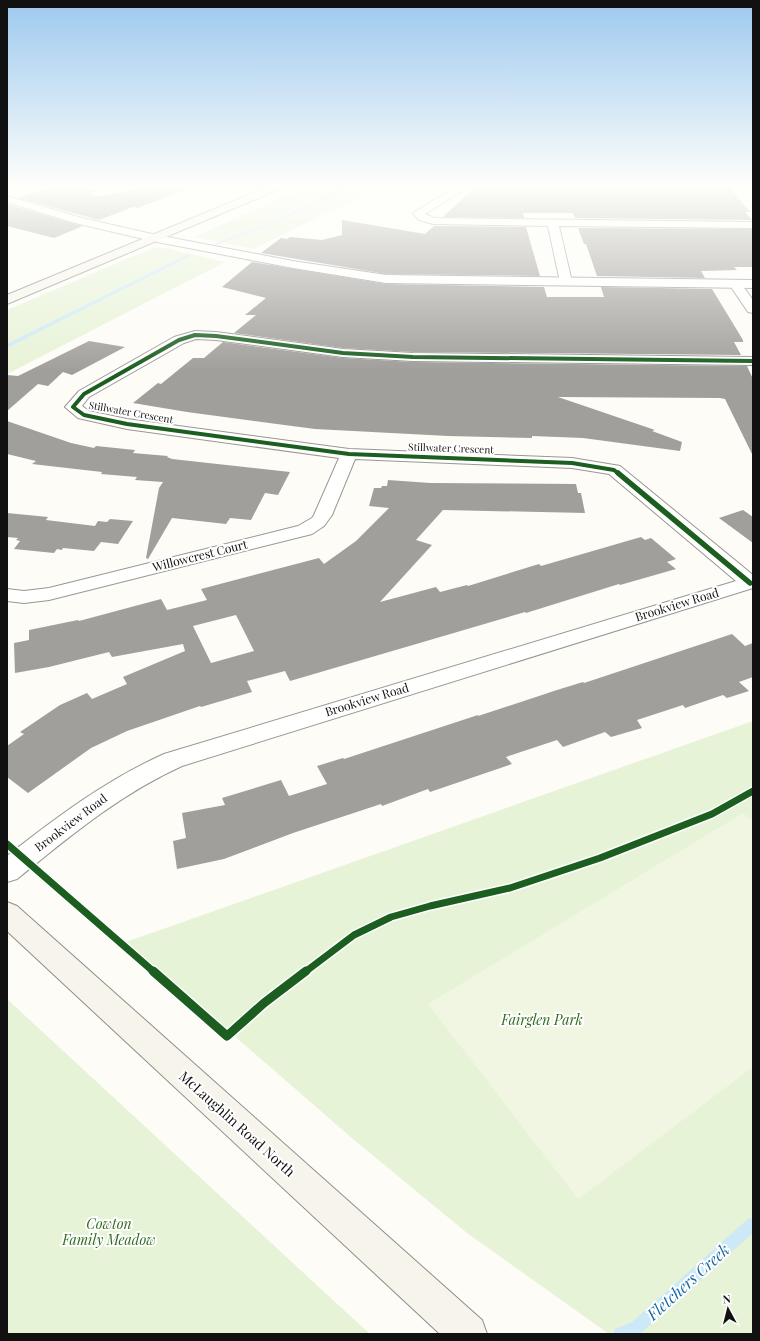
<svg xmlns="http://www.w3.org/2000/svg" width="760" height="1341" viewBox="0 0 760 1341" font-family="'Playfair Display',serif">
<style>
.green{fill:#e7f3d7}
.pitch{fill:#f0f6e1}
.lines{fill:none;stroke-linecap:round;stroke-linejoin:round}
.stream{fill:#cde8f7;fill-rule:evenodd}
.building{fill:#a19f9c;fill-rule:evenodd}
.minor-casing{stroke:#979795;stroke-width:2}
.tertiary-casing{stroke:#979795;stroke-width:2}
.secondary-casing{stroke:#8e8d8b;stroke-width:2}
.minor{fill:#fffffe;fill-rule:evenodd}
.tertiary{fill:#fffffe;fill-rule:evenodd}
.secondary{fill:#f6f4eb;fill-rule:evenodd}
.cycleway-far3-casing{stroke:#fff;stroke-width:5.5}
.cycleway-far2-casing{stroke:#fff;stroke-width:8}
.cycleway-far1-casing{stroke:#fff;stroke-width:10}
.cycleway-casing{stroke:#fff;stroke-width:12}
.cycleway-far3{stroke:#1b5e20;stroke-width:4}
.cycleway-far2{stroke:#1b5e20;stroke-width:5.5}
.cycleway-far1{stroke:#1b5e20;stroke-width:7}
.cycleway{stroke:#1b5e20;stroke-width:9}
.labels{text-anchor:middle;stroke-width:4;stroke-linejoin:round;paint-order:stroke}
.far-street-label{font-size:10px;fill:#111;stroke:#fff}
.street-label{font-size:12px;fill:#111;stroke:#fff}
.near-park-label{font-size:14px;font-style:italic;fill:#2f6b1f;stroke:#fff}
.near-street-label{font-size:14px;fill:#111;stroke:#fff}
.near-water-label{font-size:16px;font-style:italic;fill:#1768a6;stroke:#fff}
</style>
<rect width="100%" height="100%" fill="#fdfcf7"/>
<g class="green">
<path d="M311 184H386L253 249 194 237Z"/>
<path d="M155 247 165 248 225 262 7 374V310Z"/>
<path d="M753 721V1334H609L467 1233 353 1139 126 942Z"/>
<path d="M7 999 334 1301 370 1334H7Z"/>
</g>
<path class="pitch" d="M743 813 753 821V1067L578 1199 428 1004Z"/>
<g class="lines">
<g class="stream">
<path d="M353 184H357L282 220 217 245 214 244 280 218Z"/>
<path d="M188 254 192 255 7 348V344Z"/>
<path d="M753 1218V1233L642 1332 637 1334H613L615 1329 632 1322 748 1219Z"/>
</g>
</g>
<g class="building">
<path d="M60 184H70L94 190 90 191 89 194 95 198 123 193 141 187 143 184H197V185L138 208 133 207 99 220 18 198Z"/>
<path d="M478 184H533L528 187 730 188 750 212H745L752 220 575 218 573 213H523L524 218 443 217Z"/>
<path d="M7 204 75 224 83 226 54 238 7 226Z"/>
<path d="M342 220 425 234 434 226 526 227 540 276 386 274 261 253 281 238 287 239 290 237 322 240 342 235Z"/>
<path d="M578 228 753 229V267H734L737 270 701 271 705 278 597 276 586 244H584Z"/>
<path d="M252 262 386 284 544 287 547 297H604L601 287 712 289 743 340V342H734L741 355 413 352 343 348 234 333 256 315H245L266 298 222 287Z"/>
<path d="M89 341 125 347 72 375 63 372 48 386 38 384 7 411V375L18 376Z"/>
<path d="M223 342 343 358 413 362 747 366 753 379V456L725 399 720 398 558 397 655 430 652 431 682 442 680 451 583 438 532 436V438L448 436 315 429 187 412 133 403 158 383 161 384 193 358H204Z"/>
<path d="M7 421 71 443 94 448 96 446 135 450 133 453 168 456 167 457 172 459 290 472 278 495 265 493 251 520 230 518 226 524 172 518 148 559 146 558 159 488 163 482 135 480 137 477 101 474 102 472 32 464 36 461 7 454Z"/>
<path d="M388 480 430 483 576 484 578 493H581L585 513 443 510 416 540 432 545 380 602 436 587 440 592 467 585 468 586 539 564 541 566 641 537 645 540 651 538 676 559 667 562 676 569 620 585 619 584 526 613 525 612 290 681 285 671 247 681 252 692 201 707 200 706 127 731 91 748 28 793 7 777V746L24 734 20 732 60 705 87 693 92 699 127 684 123 677 185 651 183 644 112 657 109 652 49 667 15 673 14 643 29 640V630L78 620 79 621 161 599 167 610 207 600 201 589 319 558 324 564 356 541 389 508 369 506 374 488H381L382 486H387ZM236 615 254 651 211 663 193 626Z"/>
<path d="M743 510 753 517V543L719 518Z"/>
<path d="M7 513 48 517 46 520 95 526 98 521 107 522 110 519 133 521 118 544 101 542 94 551 63 548 62 550 57 549 54 553 14 549 20 541 16 540 18 538 7 537Z"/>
<path d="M732 634 745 646 753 643V677L739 682 749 691 727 698 723 695 685 708 683 705 637 720 642 728 611 737 605 732 563 747 557 740 506 757 512 764 430 792 428 789 382 806 381 804 293 833 224 859 177 869 173 841 186 838 182 813 225 805 222 798 281 780 289 796 327 784 317 766 343 758 344 759 478 715V716L557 690 583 682 584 683Z"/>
</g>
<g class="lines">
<g class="minor-casing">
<g id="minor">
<path d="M128 184H142L141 186 123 192 95 197 90 194 91 192Z"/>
<path d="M461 184H473L425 214 434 218 753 222V228L559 226 572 282 570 285H562L560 282 548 226 433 224 419 220 413 213Z"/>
<path d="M735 280 739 281 753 300V313L748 312 729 284 731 281Z"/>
<path d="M195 331 216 332 343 349 413 353 753 357V365L413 361 343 357 216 340 196 339 184 343 89 397 82 406 89 411 127 419 349 449 572 458 620 466 753 575V588L182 766C120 794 69 837 17 879L7 882V856C57 817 106 780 164 754L736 581 609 474 572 468 355 459 332 515 324 526 312 534 49 600 24 603 7 601V589L24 591 49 588 298 526 312 518 314 515 339 458 127 429 78 418 65 407 79 391 174 337Z"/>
</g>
</g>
<g class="tertiary-casing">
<path id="tertiary" d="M7 196 82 218 152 234 293 261 386 275 753 280V288L386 283 293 268 152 241 75 223 7 202Z"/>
</g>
<g class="secondary-casing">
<g id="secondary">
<path d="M275 184H288L287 186 7 304V295Z"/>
<path d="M7 902 17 906 482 1320 487 1334H440L7 931Z"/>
</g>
</g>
<use href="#minor" class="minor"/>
<use href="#tertiary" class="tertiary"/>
<use href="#secondary" class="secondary"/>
<g class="cycleway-far3-casing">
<path id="cycleway-far3" d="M619 474 614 470 572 463 349 454 127 424 84 415 73 407 84 394 179 340 195 335 216 336 343 353 413 357 753 361"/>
</g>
<g class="cycleway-far2-casing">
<path id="cycleway-far2" d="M618 473 750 583"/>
</g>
<g class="cycleway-far1-casing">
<g id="cycleway-far1">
<path d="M7 844 154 972"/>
<path d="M305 972 354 935 391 917 430 906 510 888 600 858 712 814 753 791"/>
</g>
</g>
<g class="cycleway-casing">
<path id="cycleway" d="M153 971 227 1036 264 1003 306 971"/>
</g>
<use href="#cycleway-far3" class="cycleway-far3"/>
<use href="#cycleway-far2" class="cycleway-far2"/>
<use href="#cycleway-far1" class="cycleway-far1"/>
<use href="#cycleway" class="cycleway"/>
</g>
<linearGradient id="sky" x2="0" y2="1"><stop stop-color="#9dc9ee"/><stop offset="0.5" stop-color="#fefefb"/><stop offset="1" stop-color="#fefefb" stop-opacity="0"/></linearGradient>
<rect width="760" height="371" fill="url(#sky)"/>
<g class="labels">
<g class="far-street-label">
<text transform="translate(131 412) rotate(10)" y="4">Stillwater Crescent</text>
<text transform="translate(451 448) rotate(2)" y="4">Stillwater Crescent</text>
</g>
<g class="street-label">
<text transform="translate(200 556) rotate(-14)" y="4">Willowcrest Court</text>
<text transform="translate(677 605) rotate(-17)" y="4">Brookview Road</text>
<text transform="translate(367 700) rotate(-17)" y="4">Brookview Road</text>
<text transform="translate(71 823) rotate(-37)" y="4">Brookview Road</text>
</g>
<g class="near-park-label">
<text x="542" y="1025">Fairglen Park</text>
<text x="109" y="1229">Cowton<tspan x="109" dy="16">Family Meadow</tspan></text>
</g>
<g class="near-street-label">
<text transform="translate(237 1124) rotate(42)" y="5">McLaughlin Road North</text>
</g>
<g class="near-water-label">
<text transform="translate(688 1282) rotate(-42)" y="6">Fletchers Creek</text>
</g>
</g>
<rect width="760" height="1341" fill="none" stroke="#111111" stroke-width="16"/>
<g transform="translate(728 1309) rotate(353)" stroke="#ffffff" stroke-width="3" paint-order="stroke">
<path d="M0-3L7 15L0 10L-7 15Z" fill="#111111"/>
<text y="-6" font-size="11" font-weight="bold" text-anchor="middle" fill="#111111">N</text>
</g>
</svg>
